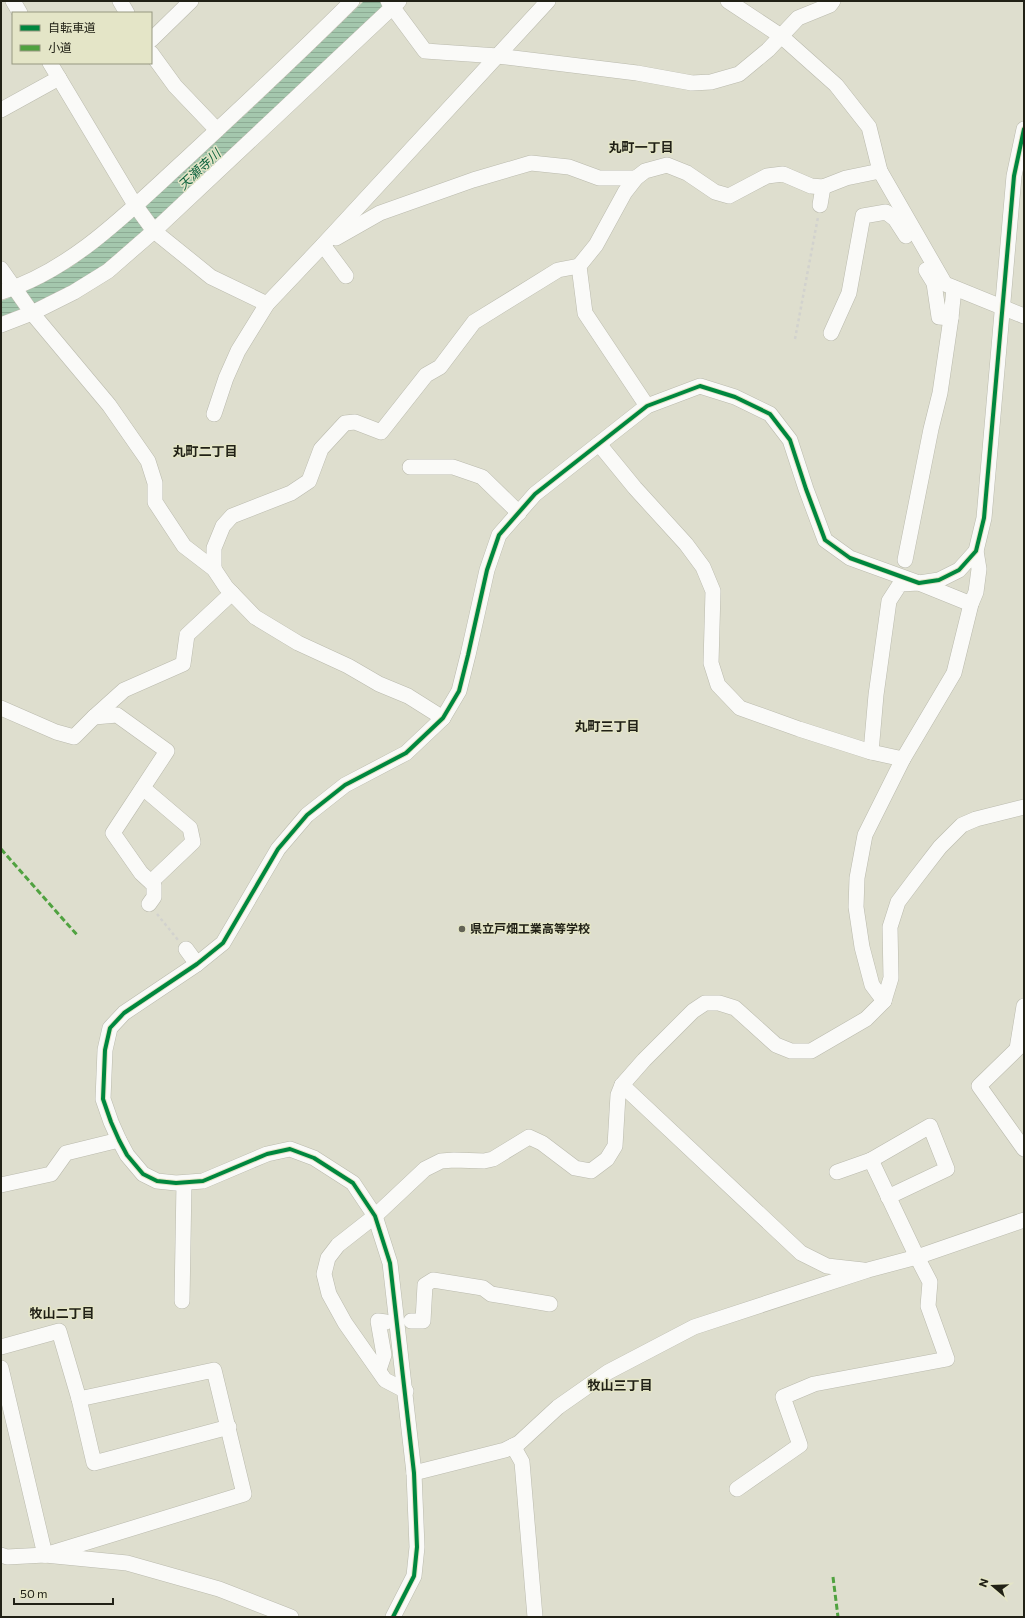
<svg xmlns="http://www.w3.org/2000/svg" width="1025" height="1618" viewBox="0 0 1025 1618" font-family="Commissioner,'Noto Sans JP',sans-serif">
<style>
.water{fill:url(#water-rules)}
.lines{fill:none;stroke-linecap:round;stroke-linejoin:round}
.minor-casing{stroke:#babaad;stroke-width:16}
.path{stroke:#d2d2ce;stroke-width:2.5;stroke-dasharray:3 3;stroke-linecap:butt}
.minor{stroke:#fafaf8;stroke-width:15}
.quiet{stroke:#50a240;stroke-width:3;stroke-dasharray:6 3;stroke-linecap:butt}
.cycleway-casing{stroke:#e4e5c7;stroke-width:6}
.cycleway{stroke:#00873e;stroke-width:4}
.poi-dot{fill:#636356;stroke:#e4e5c7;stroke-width:1.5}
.labels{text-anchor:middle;stroke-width:3;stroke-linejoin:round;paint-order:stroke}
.poi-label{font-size:12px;font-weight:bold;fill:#212116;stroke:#e4e5c7;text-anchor:start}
.neighbourhood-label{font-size:13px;font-weight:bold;fill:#212116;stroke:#e4e5c7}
.water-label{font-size:13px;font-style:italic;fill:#136641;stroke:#e4e5c7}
</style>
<defs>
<pattern id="water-rules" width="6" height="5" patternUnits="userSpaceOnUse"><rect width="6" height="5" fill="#a4c7ad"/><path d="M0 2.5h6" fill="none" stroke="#8dab94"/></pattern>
</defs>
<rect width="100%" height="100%" fill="#dedece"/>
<path class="water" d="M364 1H389L185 193 128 245 90 276 35 304 1 317V301L9 298 71 267 98 247 247 113Z"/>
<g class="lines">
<g class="minor-casing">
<g id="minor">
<path d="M13 1 20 13"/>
<path d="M120 1 127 13"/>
<path d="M388 1 425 51 498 56 637 73 692 83 711 82 739 74 768 50 798 18 830 5 833 1"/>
<path d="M728 1 781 36 836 85 869 127 880 171 945 284 1024 316"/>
<path d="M151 40 191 1"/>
<path d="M151 53 175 86 217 130"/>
<path d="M50 63 135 205 154 231 211 277 267 304"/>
<path d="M1 110 59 78"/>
<path d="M820 205 823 187"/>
<path d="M336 238 380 213 473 180 531 163 569 167 599 178H636"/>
<path d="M323 245 346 276"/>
<path d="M1 269 32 313 109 405 148 461 155 483V502L184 546 214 569 226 587 255 617 298 643 348 666 379 684 408 696 443 718"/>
<path d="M926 270 934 283 939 317 951 318 954 288"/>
<path d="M1 292C73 270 131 209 186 159 242 107 298 55 352 1"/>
<path d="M1 325 32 313 74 292 108 271 154 231 399 1"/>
<path d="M831 333 849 293 863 216 886 212 895 219 906 236"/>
<path d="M647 406 585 313 579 266 596 245 625 192 636 178 645 171 667 165 687 173 715 192 729 196 767 176 783 174 811 186 823 187 846 178 880 171"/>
<path d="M214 414 226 378 238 351 267 304 323 245 548 1"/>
<path d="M599 444 635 488 686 544 703 567 713 591 711 663 718 685 740 708 799 729 871 752 903 759"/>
<path d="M410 467H453L482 477 519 513"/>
<path d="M905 560 931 429 940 393 951 318"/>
<path d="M214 569V548L223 526 232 516 291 493 309 481 321 449 345 423 355 422 381 432 426 375 440 367 474 322 558 270 579 266"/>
<path d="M1 708 56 732 74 737 94 717 124 690 183 664 187 635 232 593"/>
<path d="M94 717 117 715 167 751 113 833 141 873 154 885V897L149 904"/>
<path d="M871 752 876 695 889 601 900 584 919 583 971 604"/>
<path d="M143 788 190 828 193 842 151 882"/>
<path d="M186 949 197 964"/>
<path d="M884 1001 872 985 862 947 856 907 857 878 865 835 903 759 954 673 971 604 976 592 979 569 976 551"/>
<path d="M1024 1006 1017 1049 979 1086 1024 1149"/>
<path d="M622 1085 801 1253 827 1266 863 1270"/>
<path d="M871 1160 930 1126 947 1169 888 1197"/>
<path d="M1 1185 51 1174 66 1153 119 1140"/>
<path d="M182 1301 184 1183"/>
<path d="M411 1321H423L425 1285 433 1280 483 1288 491 1294 550 1304"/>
<path d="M1 1347 59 1331 79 1399 214 1370 244 1494 45 1555"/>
<path d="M1 1368 45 1555"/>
<path d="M379 1370 384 1355 378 1321 386 1322"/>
<path d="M406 1391 385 1380 345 1323 329 1294 324 1274 328 1258 338 1245 375 1216 425 1169 441 1161 454 1160 484 1161 493 1159 529 1137 542 1143 575 1168 591 1171 607 1159 615 1146 618 1095 622 1085 644 1060 693 1011 705 1003H719L735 1008 776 1045 791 1051H811L866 1019 884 1001 891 978 890 927 898 902 916 878 940 847 962 825 976 819 1024 807"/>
<path d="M79 1399 94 1463 229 1427"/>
<path d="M513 1446 522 1462 535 1617"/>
<path d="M414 1473 505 1450 519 1443 558 1407 608 1372 694 1327 868 1270 917 1257 1024 1220"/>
<path d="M737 1489 800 1445 783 1397 814 1384 947 1359 928 1306 930 1282 917 1257 871 1160 837 1172"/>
<path d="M1 1555 7 1557 45 1555 127 1563 219 1589 291 1617"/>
<path d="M393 1617 414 1576 417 1547 414 1473 390 1263 375 1216 353 1183 314 1158 290 1149 267 1154 203 1181 176 1183 157 1181 143 1174 127 1155 119 1140 111 1122 103 1099 105 1050 110 1028 124 1013 197 964 223 943 278 849 307 815 345 785 406 753 443 718 459 691 468 655 487 570 499 535 535 494 647 406 700 386 735 397 770 414 790 440 806 489 825 540 850 558 919 583 939 580 959 570 976 551 984 518 1014 176 1024 129"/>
</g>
</g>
<g class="path">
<path d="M795 339 818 217"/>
<path d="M157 914 178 940"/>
</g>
<use href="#minor" class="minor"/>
<g class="quiet">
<path d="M1 849 78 936"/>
<path d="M833 1577 838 1617"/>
</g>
<g class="cycleway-casing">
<path id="cycleway" d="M393 1617 414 1576 417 1547 414 1473 390 1263 375 1216 353 1183 314 1158 290 1149 267 1154 203 1181 176 1183 157 1181 143 1174 127 1155 119 1140 111 1122 103 1099 105 1050 110 1028 124 1013 197 964 223 943 278 849 307 815 345 785 406 753 443 718 459 691 468 655 487 570 499 535 535 494 647 406 700 386 735 397 770 414 790 440 806 489 825 540 850 558 919 583 939 580 959 570 976 551 984 518 1014 176 1024 129"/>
</g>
<use href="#cycleway" class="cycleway"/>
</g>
<circle class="poi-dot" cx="462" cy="929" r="4"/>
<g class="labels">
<g class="poi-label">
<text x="470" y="933">県立戸畑工業高等学校</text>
</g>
<g class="neighbourhood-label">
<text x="641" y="152">丸町一丁目</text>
<text x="205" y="456">丸町二丁目</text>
<text x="607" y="731">丸町三丁目</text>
<text x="62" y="1318">牧山二丁目</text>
<text x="620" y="1390">牧山三丁目</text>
</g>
<g class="water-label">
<text transform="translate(199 169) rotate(-43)" y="5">天瀬寺川</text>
</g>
</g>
<rect width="1025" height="1618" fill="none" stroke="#212116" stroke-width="4"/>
<rect x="12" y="12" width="140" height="52" fill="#e4e5c7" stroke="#969780"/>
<rect x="20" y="25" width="20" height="6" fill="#00873e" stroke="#969780"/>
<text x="48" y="32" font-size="12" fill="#212116">自転車道</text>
<rect x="20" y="45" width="20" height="6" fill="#50a240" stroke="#969780"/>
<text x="48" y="52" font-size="12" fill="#212116">小道</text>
<g transform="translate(993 1586) rotate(289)" stroke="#e4e5c7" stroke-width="3" paint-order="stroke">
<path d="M0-3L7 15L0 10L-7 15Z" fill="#212116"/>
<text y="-6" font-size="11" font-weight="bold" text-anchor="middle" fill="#212116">N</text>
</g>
<path d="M14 1598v6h99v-6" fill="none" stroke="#212116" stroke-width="2"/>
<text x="20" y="1598" font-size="12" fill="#212116" stroke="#e4e5c7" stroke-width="3" paint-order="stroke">50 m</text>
</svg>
